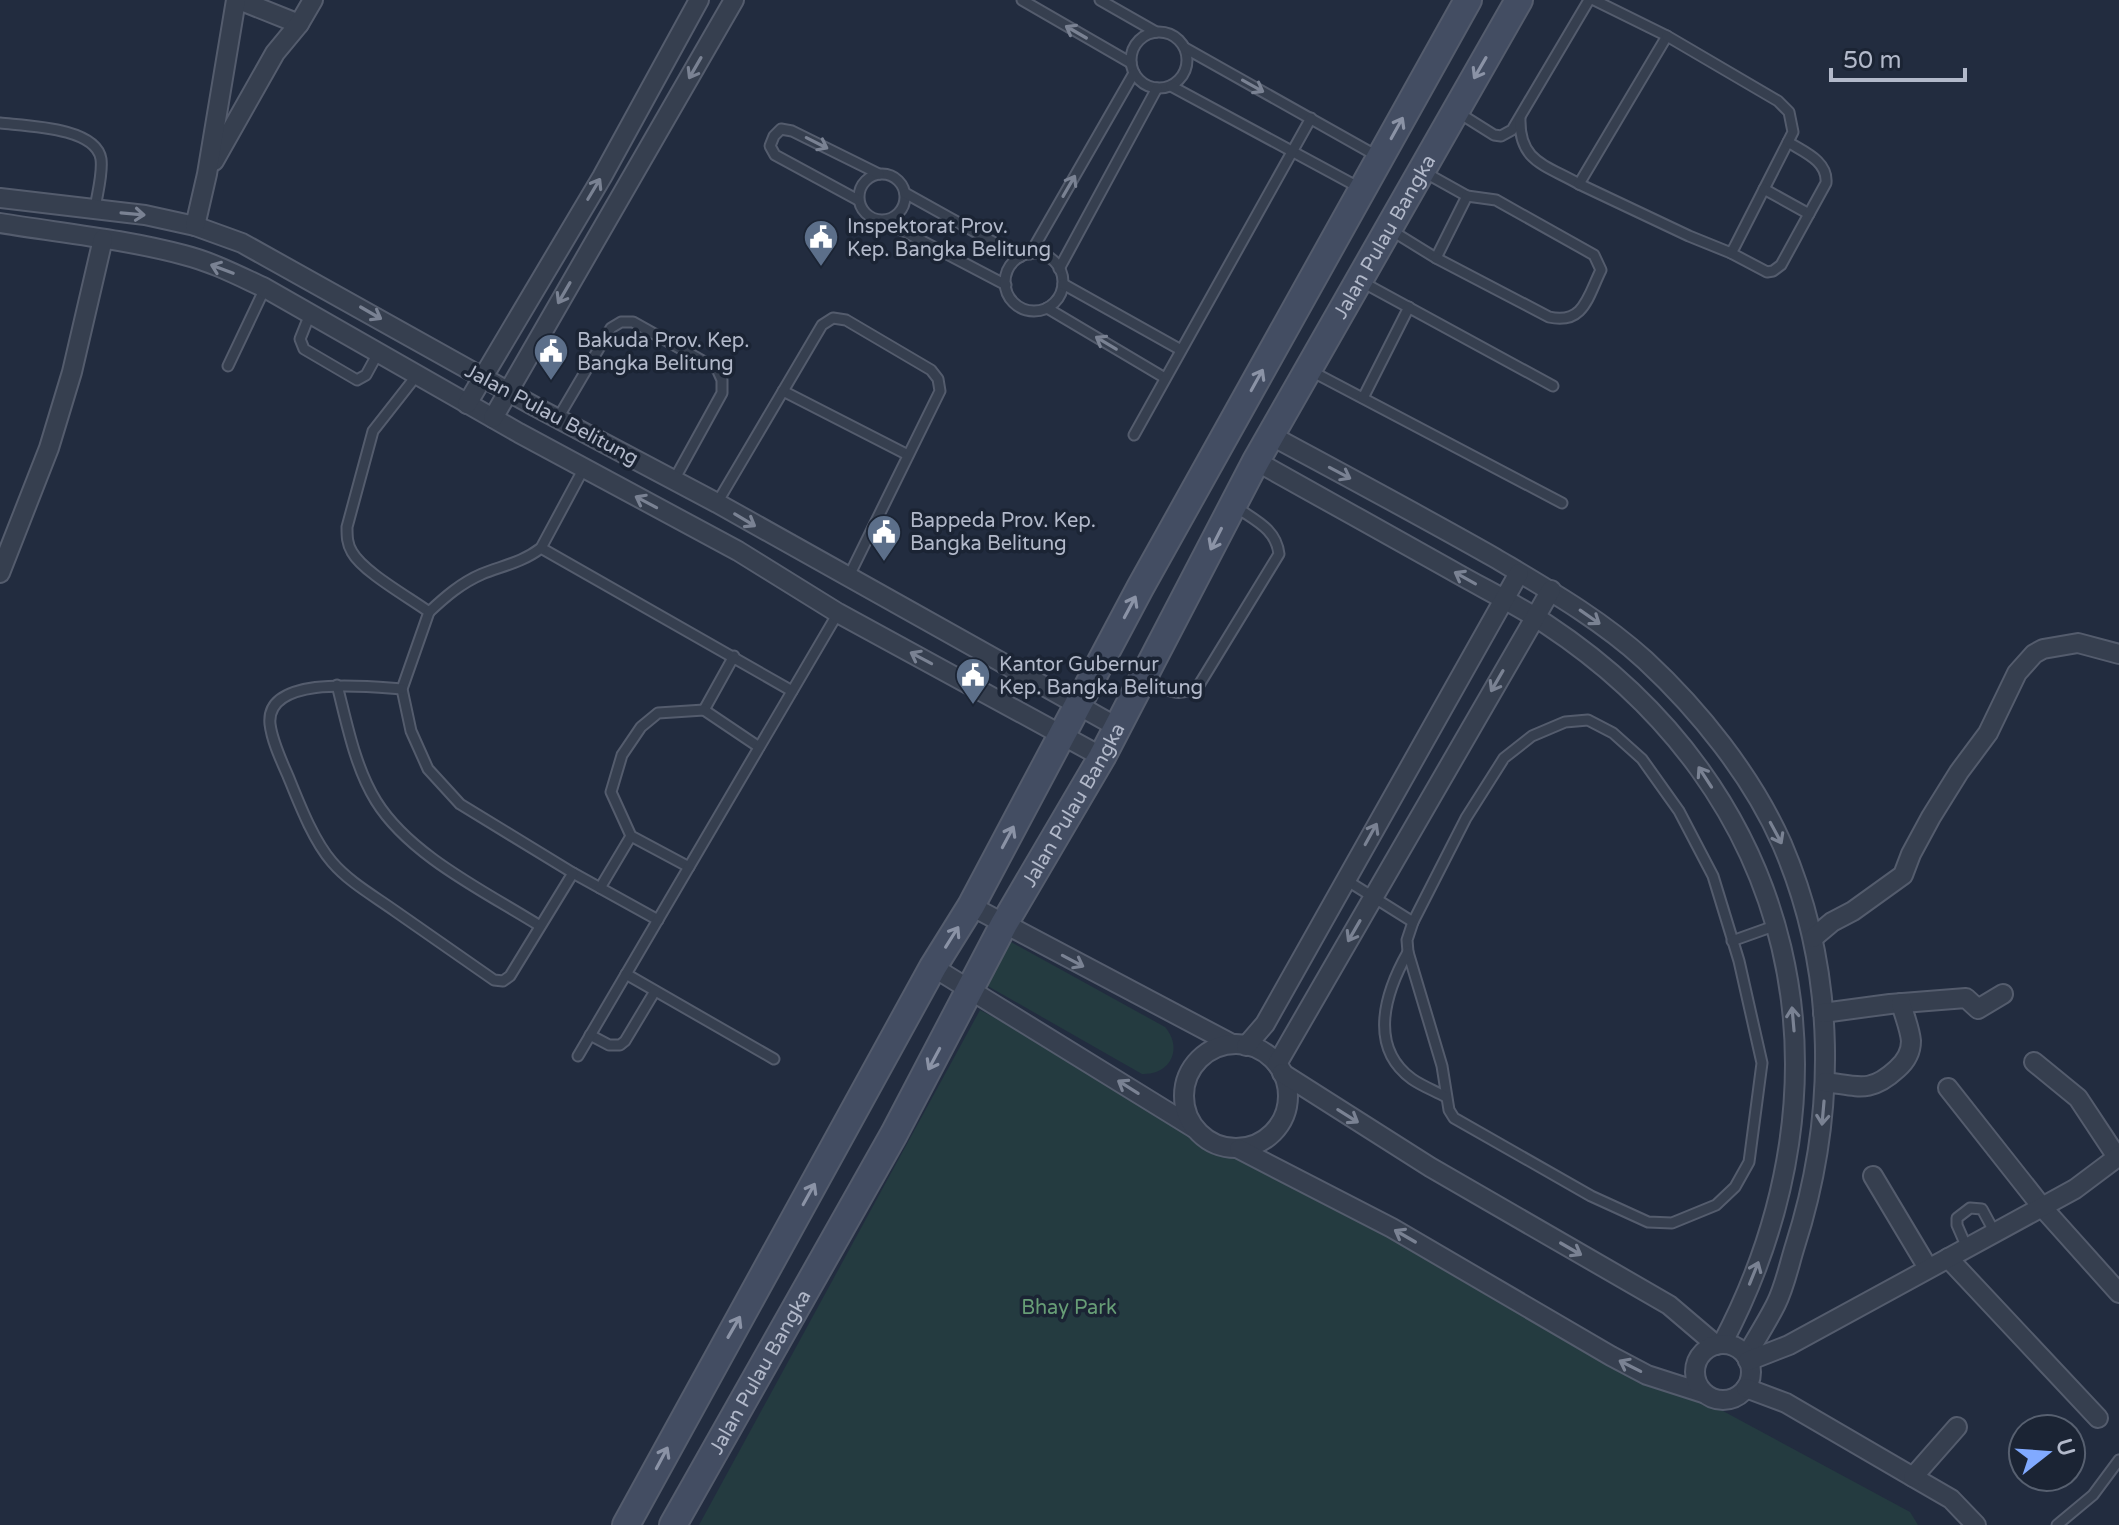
<svg xmlns="http://www.w3.org/2000/svg" width="2119" height="1525" viewBox="0 0 2119 1525" font-family="'Varela Round',sans-serif">
<style>
.green{fill:#243b40}
.lines{fill:none;stroke-linecap:round;stroke-linejoin:round}
.service-casing{stroke:#545c6d;stroke-width:13}
.minor-casing{stroke:#545c6d;stroke-width:22}
.secondary-casing{stroke:#545c6d;stroke-width:30}
.service{stroke:#363f4f;stroke-width:9}
.minor{stroke:#363f4f;stroke-width:18}
.secondary{stroke:#434d62;stroke-width:26}
.oneway{stroke:#7a8293}
.oneway2{stroke:#8b93a6}
.labels{text-anchor:middle;stroke-width:7;stroke-linejoin:round;paint-order:stroke}
.poi-label{font-size:20px;fill:#b2b9ca;stroke:#1b2434;text-anchor:start}
.street-label{font-size:20px;fill:#b2b9ca;stroke:#1b2434}
.park-label{font-size:20px;fill:#679d76;stroke:#1b2434}
</style>
<rect width="100%" height="100%" fill="#222c3f"/>
<g class="green">
<path d="M1011 942 1165 1027C1183 1048 1171 1075 1142 1074L986 985Z"/>
<path d="M980 1010 1910 1512 1918 1525H699Z"/>
</g>
<g class="lines">
<g class="service-casing">
<g id="service">
<path d="M1022 0 1131 63"/>
<path d="M1100 0 1156 32"/>
<circle cx="1159" cy="60" r="28"/>
<path d="M1185 48 1377 156"/>
<path d="M1171 86 1360 188"/>
<path d="M1459 113 1494 135 1501 136 1512 130 1589 0"/>
<path d="M1520 119C1519 162 1546 165 1579 184L1667 36 1594 0"/>
<path d="M0 123C26 126 96 127 101 159 103 174 97 194 95 209"/>
<circle cx="882" cy="197" r="23"/>
<path d="M1579 184 1689 236 1731 253 1735 246 1793 132 1789 112 1778 101 1667 36"/>
<path d="M1764 189 1809 214"/>
<path d="M905 193 1020 257"/>
<path d="M858 200 775 155 770 146 774 136 781 129 792 131 879 174"/>
<path d="M884 221 1006 285"/>
<path d="M1389 229 1436 258 1467 196 1424 172"/>
<path d="M1731 253 1767 272 1773 271 1781 265 1826 183C1828 161 1804 152 1788 142"/>
<circle cx="1034" cy="282" r="29"/>
<path d="M1030 254 1134 73"/>
<path d="M1436 258 1549 317C1584 325 1588 296 1601 270L1594 255 1496 200 1467 196"/>
<path d="M1059 269 1157 88"/>
<path d="M1362 282 1553 386"/>
<path d="M1063 284 1181 350"/>
<path d="M1047 308 1165 378"/>
<path d="M310 314 300 339 304 349 357 380 366 375 378 353"/>
<path d="M228 366 265 288"/>
<path d="M1311 371 1562 503"/>
<path d="M417 375 373 431 347 527C347 536 347 544 352 552 363 572 410 598 429 612L402 689 411 731 428 769 460 804 573 873 658 920"/>
<path d="M783 391 908 455"/>
<path d="M1363 398 1409 307"/>
<path d="M558 418 611 328 621 322H633L717 369 722 380V393L674 480"/>
<path d="M1134 435 1311 118"/>
<path d="M717 503 822 325 833 318 846 320 931 370 938 379 940 391 848 578"/>
<path d="M541 548 792 691"/>
<path d="M429 612C445 597 461 583 482 574 502 566 523 562 541 548L584 468"/>
<path d="M1144 680C1166 689 1178 700 1199 685L1279 554C1276 529 1256 521 1236 507"/>
<path d="M337 685C347 724 355 767 376 801 410 856 486 892 540 926"/>
<path d="M402 689C373 687 265 673 270 724 272 741 281 760 288 776 299 803 313 840 332 862 349 882 374 896 395 911 428 934 461 957 494 980L503 981 510 976 573 873"/>
<path d="M704 710 734 656"/>
<path d="M1588 720 1613 733 1642 759 1679 811 1713 876 1739 961 1762 1063 1749 1162 1735 1187 1716 1205 1672 1223 1648 1222 1591 1196 1454 1118 1449 1110 1442 1066 1408 952 1407 940 1413 922 1466 818 1504 758 1532 736 1565 722Z"/>
<path d="M689 867 631 836 611 792 622 755 641 727 658 713 704 710 759 747"/>
<path d="M1346 880 1413 922"/>
<path d="M600 888 631 836"/>
<path d="M1732 941 1774 926"/>
<path d="M1408 952C1386 991 1367 1046 1412 1079 1422 1086 1435 1091 1446 1097"/>
<path d="M626 974 774 1059"/>
<path d="M590 1035 609 1045H620L625 1041 655 991"/>
<path d="M578 1056 838 613"/>
<path d="M1967 1248 1957 1225V1218L1970 1208 1982 1209 1995 1233"/>
<path d="M2057 1525 2093 1495 2119 1460"/>
</g>
</g>
<g class="minor-casing">
<g id="minor">
<path d="M239 0 299 24"/>
<path d="M214 161 275 53 299 24 313 0"/>
<path d="M0 198 145 215 195 226 242 243 534 406 717 503 1117 727"/>
<path d="M0 223C61 233 124 239 184 255 212 262 239 276 265 288L519 433 738 551 838 613 1102 757"/>
<path d="M195 226 207 174 236 0"/>
<path d="M467 404 602 177 699 0"/>
<path d="M493 418 734 0"/>
<path d="M1272 436C1346 476 1421 516 1495 558 1547 589 1600 619 1645 660 1699 710 1752 776 1782 844 1837 972 1837 1115 1795 1246 1789 1265 1785 1286 1776 1304 1767 1322 1756 1339 1746 1356"/>
<path d="M1256 461C1321 497 1386 534 1451 570 1482 588 1516 604 1546 624 1799 791 1862 1079 1722 1344"/>
<path d="M0 573 49 448 72 372 103 239"/>
<path d="M971 906 1232 1044"/>
<path d="M1813 938 1832 922 1853 911 1903 875 1911 854 1931 817 1959 772 1988 733 2017 673 2034 654 2043 649 2078 643 2119 654"/>
<path d="M933 967 1194 1128"/>
<path d="M1823 1013 1890 1004 1966 998 1978 1009 2003 994"/>
<circle cx="1236" cy="1096" r="52"/>
<path d="M1246 1046 1265 1024 1519 573"/>
<path d="M2034 1062 2078 1098 2117 1157"/>
<path d="M1277 1064 1551 590"/>
<path d="M1282 1073 1430 1167 1669 1305 1716 1345"/>
<path d="M1825 1082C1858 1086 1870 1094 1897 1069 1905 1062 1911 1052 1911 1041 1910 1029 1904 1015 1901 1003"/>
<path d="M1948 1088 2042 1207 2119 1293"/>
<path d="M1239 1149 1392 1228 1611 1356 1647 1375 1703 1393"/>
<path d="M1873 1176 1928 1268"/>
<path d="M1948 1258 2098 1418"/>
<circle cx="1723" cy="1372" r="28"/>
<path d="M1748 1361 1789 1345 2075 1189 2119 1156"/>
<path d="M1746 1388 1786 1403 1913 1477 1951 1499 1976 1525"/>
<path d="M1913 1477 1957 1427"/>
</g>
</g>
<g class="secondary-casing">
<g id="secondary">
<path d="M626 1525 933 967 971 906 1140 588 1468 0"/>
<path id="s1" d="M673 1525 894 1134 1004 924 1102 757 1256 461 1519 0"/>
</g>
</g>
<use href="#service" class="service"/>
<use href="#minor" class="minor"/>
<use href="#secondary" class="secondary"/>
</g>
<defs><path id="oneway-shaft" d="M-6 0H5M1.5-3L5.5 0L1.5 3" fill="none" stroke-width="1.6" stroke-linecap="round" stroke-linejoin="round" transform="scale(2)"/></defs>
<g class="oneway">
<use href="#oneway-shaft" transform="translate(1076 32) rotate(-150)"/>
<use href="#oneway-shaft" transform="translate(695 68) rotate(120)"/>
<use href="#oneway-shaft" transform="translate(1253 86) rotate(29)"/>
<use href="#oneway-shaft" transform="translate(817 143) rotate(27)"/>
<use href="#oneway-shaft" transform="translate(1069 186) rotate(-60)"/>
<use href="#oneway-shaft" transform="translate(594 189) rotate(-59)"/>
<use href="#oneway-shaft" transform="translate(133 214) rotate(5)"/>
<use href="#oneway-shaft" transform="translate(222 269) rotate(-159)"/>
<use href="#oneway-shaft" transform="translate(564 293) rotate(120)"/>
<use href="#oneway-shaft" transform="translate(371 313) rotate(30)"/>
<use href="#oneway-shaft" transform="translate(1106 343) rotate(-149)"/>
<use href="#oneway-shaft" transform="translate(1340 473) rotate(28)"/>
<use href="#oneway-shaft" transform="translate(646 502) rotate(-152)"/>
<use href="#oneway-shaft" transform="translate(745 520) rotate(31)"/>
<use href="#oneway-shaft" transform="translate(1465 578) rotate(-151)"/>
<use href="#oneway-shaft" transform="translate(1590 617) rotate(35)"/>
<use href="#oneway-shaft" transform="translate(921 658) rotate(-152)"/>
<use href="#oneway-shaft" transform="translate(1497 681) rotate(120)"/>
<use href="#oneway-shaft" transform="translate(1705 777) rotate(-123)"/>
<use href="#oneway-shaft" transform="translate(1776 833) rotate(62)"/>
<use href="#oneway-shaft" transform="translate(1371 834) rotate(-61)"/>
<use href="#oneway-shaft" transform="translate(1354 931) rotate(120)"/>
<use href="#oneway-shaft" transform="translate(1073 961) rotate(28)"/>
<use href="#oneway-shaft" transform="translate(1793 1019) rotate(-95)"/>
<use href="#oneway-shaft" transform="translate(1128 1087) rotate(-148)"/>
<use href="#oneway-shaft" transform="translate(1823 1113) rotate(95)"/>
<use href="#oneway-shaft" transform="translate(1348 1116) rotate(32)"/>
<use href="#oneway-shaft" transform="translate(1405 1236) rotate(-150)"/>
<use href="#oneway-shaft" transform="translate(1571 1249) rotate(30)"/>
<use href="#oneway-shaft" transform="translate(1754 1273) rotate(-68)"/>
<use href="#oneway-shaft" transform="translate(1630 1366) rotate(-153)"/>
</g>
<g class="oneway2">
<use href="#oneway-shaft" transform="translate(1480 68) rotate(120)"/>
<use href="#oneway-shaft" transform="translate(1397 128) rotate(-61)"/>
<use href="#oneway-shaft" transform="translate(1257 380) rotate(-61)"/>
<use href="#oneway-shaft" transform="translate(1216 539) rotate(117)"/>
<use href="#oneway-shaft" transform="translate(1130 607) rotate(-62)"/>
<use href="#oneway-shaft" transform="translate(1008 837) rotate(-62)"/>
<use href="#oneway-shaft" transform="translate(952 937) rotate(-58)"/>
<use href="#oneway-shaft" transform="translate(934 1059) rotate(118)"/>
<use href="#oneway-shaft" transform="translate(809 1194) rotate(-61)"/>
<use href="#oneway-shaft" transform="translate(734 1327) rotate(-60)"/>
<use href="#oneway-shaft" transform="translate(662 1458) rotate(-62)"/>
</g>
<defs>
<g id="civic-pin" transform="scale(1.8)"><path d="M0 17L-7.5 6A9.5 9.5 0 1 1 7.5 6Z" fill="#5c6f8a" stroke="#1b2434"/><path d="M-.6-6.5H3V-4.5H.6V-3L4-1V1h2V6H-6V1h2V-1L-.6-3ZM-1.2 2.5V6h2.4V2.5Z" fill="#fff"/></g>
</defs>
<g fill-rule="evenodd">
<use href="#civic-pin" x="821" y="237"/>
<use href="#civic-pin" x="551" y="351"/>
<use href="#civic-pin" x="884" y="532"/>
<use href="#civic-pin" x="973" y="675"/>
</g>
<g class="labels">
<g class="poi-label">
<text x="847" y="233">Inspektorat Prov.<tspan x="847" dy="23">Kep. Bangka Belitung</tspan></text>
<text x="577" y="347">Bakuda Prov. Kep.<tspan x="577" dy="23">Bangka Belitung</tspan></text>
<text x="910" y="527">Bappeda Prov. Kep.<tspan x="910" dy="23">Bangka Belitung</tspan></text>
<text x="999" y="671">Kantor Gubernur<tspan x="999" dy="23">Kep. Bangka Belitung</tspan></text>
</g>
<g class="street-label">
<text dy="7" stroke="none"><textPath href="#s1" startOffset="1472">Jalan Pulau Bangka</textPath></text>
<text transform="translate(552 414) rotate(28)" y="7">Jalan Pulau Belitung</text>
<text dy="7" stroke="none"><textPath href="#s1" startOffset="824">Jalan Pulau Bangka</textPath></text>
<text dy="7" stroke="none"><textPath href="#s1" startOffset="176">Jalan Pulau Bangka</textPath></text>
</g>
<g class="park-label">
<text x="1069" y="1314">Bhay Park</text>
</g>
</g>
<g transform="translate(2047 1453) rotate(73)"><circle r="38" fill="#1b2434" stroke="#576070" stroke-width="2"/>
<path d="M0-6L14 30L0 20L-14 30Z" fill="#81aaff"/>
<text y="-12" font-size="22" font-weight="bold" text-anchor="middle" fill="#b2b9ca">U</text>
</g>
<path d="M1831 68v12h134v-12" fill="none" stroke="#b2b9ca" stroke-width="4"/>
<text x="1843" y="68" font-size="24" fill="#b2b9ca" stroke="#1b2434" stroke-width="6" paint-order="stroke">50 m</text>
</svg>
